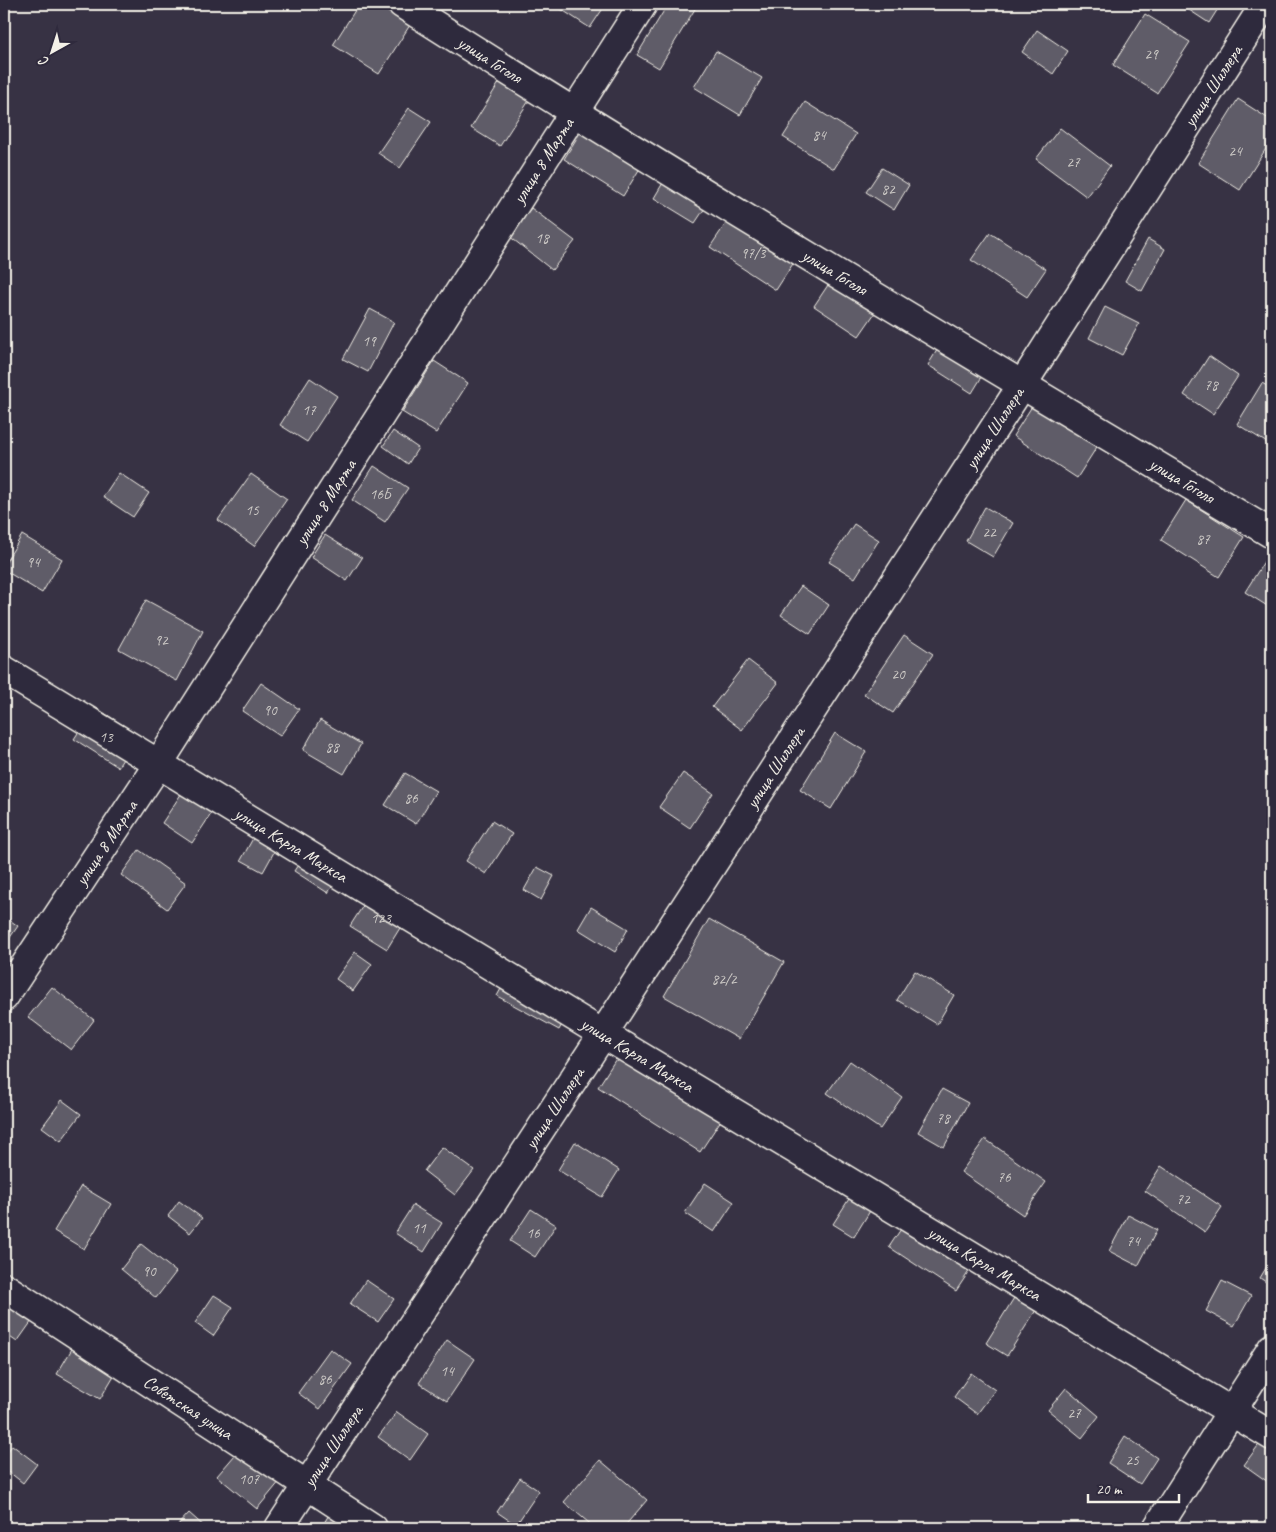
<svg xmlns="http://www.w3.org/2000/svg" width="1276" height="1532" viewBox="0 0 1276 1532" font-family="Caveat,sans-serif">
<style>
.building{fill:#5f5c67;stroke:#f4f1e8}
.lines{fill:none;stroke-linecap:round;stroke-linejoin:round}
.minor-casing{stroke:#f4f1e8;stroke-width:31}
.minor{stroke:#2f2a3d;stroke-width:28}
.labels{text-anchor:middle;stroke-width:4.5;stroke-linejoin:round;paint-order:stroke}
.number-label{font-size:15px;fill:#cfccc8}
.street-label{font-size:18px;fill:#f4f1e8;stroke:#2f2a3d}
</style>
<rect width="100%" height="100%" fill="#373244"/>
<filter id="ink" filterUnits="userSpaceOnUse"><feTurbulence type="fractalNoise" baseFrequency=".02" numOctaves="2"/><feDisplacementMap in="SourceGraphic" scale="10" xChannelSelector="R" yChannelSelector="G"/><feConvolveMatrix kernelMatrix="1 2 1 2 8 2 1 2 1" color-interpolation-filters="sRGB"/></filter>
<g filter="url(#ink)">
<g class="building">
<path d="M359 4H375L410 25 379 74 333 45Z"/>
<path d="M553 4H606L590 28Z"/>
<path d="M668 4H698L659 68 637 55Z"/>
<path d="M1180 4H1221L1209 23Z"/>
<path d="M1145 14 1190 42 1157 93 1113 65Z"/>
<path d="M1037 30 1068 51 1053 74 1022 52Z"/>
<path d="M716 51 762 78 740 115 694 87Z"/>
<path d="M502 78 532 96 500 146 471 128Z"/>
<path d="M1238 99 1272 121V139L1240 190 1198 163Z"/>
<path d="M805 102 856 134 834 169 783 137Z"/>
<path d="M409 108 431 122 400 168 378 153Z"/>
<path d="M586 123 645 160 623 196 564 159Z"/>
<path d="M1060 128 1110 166 1087 197 1036 159Z"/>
<path d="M882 168 909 185 894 210 866 192Z"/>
<path d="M667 176 709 202 695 223 654 198Z"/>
<path d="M531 208 575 241 552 270 509 236Z"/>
<path d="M731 216 796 259 776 290 710 247Z"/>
<path d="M990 233 1046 269 1027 297 971 260Z"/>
<path d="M1148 239 1165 249 1142 291 1125 281Z"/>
<path d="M834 276 879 307 859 336 814 306Z"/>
<path d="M1105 307 1139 324 1122 355 1089 338Z"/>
<path d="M370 309 394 322 368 372 343 359Z"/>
<path d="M945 337 989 365 972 393 928 365Z"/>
<path d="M1209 356 1238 376 1213 414 1184 395Z"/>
<path d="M434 361 468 383 436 433 402 412Z"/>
<path d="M310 378 337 396 307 442 280 425Z"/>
<path d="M1262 383 1272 389V446L1237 424Z"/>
<path d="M1036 400 1100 442 1077 478 1013 436Z"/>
<path d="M393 431 418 448 408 464 383 446Z"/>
<path d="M374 466 408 488 385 522 352 500Z"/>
<path d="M119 473 149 493 133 517 103 497Z"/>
<path d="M251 474 287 499 254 546 218 520Z"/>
<path d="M1186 500 1244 537 1219 577 1161 540Z"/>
<path d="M985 507 1013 523 993 557 966 541Z"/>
<path d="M854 524 879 540 855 578 829 562Z"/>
<path d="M22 535 62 559 42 593 4 570V565Z"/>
<path d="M325 535 362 558 347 581 311 557Z"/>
<path d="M1265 560 1272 564V609L1245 592Z"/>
<path d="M801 586 829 605 810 634 781 615Z"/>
<path d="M146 600 203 631 177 681 119 649Z"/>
<path d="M904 635 933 654 893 713 864 694Z"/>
<path d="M748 660 778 683 742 730 712 707Z"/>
<path d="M261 683 299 709 280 736 242 711Z"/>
<path d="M95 707 138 735 118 767 74 739Z"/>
<path d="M320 720 361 744 344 774 303 750Z"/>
<path d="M835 733 866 752 831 809 800 790Z"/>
<path d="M405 773 436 791 416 824 385 805Z"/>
<path d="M683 773 713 793 690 828 659 807Z"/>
<path d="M189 782 219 802 192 843 162 823Z"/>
<path d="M492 821 512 834 486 874 466 861Z"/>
<path d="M262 822 284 834 263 872 241 860Z"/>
<path d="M310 846 344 868 328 893 294 871Z"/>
<path d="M139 850 186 883 167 909 121 875Z"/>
<path d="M537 867 554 876 541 900 524 890Z"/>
<path d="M375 887 411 910 387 949 350 926Z"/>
<path d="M591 907 628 929 615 952 578 929Z"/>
<path d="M4 916 18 926 4 946Z"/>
<path d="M709 919 784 962 739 1039 664 996Z"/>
<path d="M355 952 372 964 353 991 336 979Z"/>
<path d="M513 967 575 1001 559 1030 497 996Z"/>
<path d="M915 971 954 995 937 1024 897 1000Z"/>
<path d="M52 987 94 1020 71 1050 28 1017Z"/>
<path d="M626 1043 729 1108 700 1152 598 1087Z"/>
<path d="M850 1061 902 1097 880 1129 827 1093Z"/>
<path d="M942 1089 968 1103 944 1147 918 1132Z"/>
<path d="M62 1100 81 1114 61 1141 42 1127Z"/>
<path d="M985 1139 1046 1182 1023 1215 961 1172Z"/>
<path d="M575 1142 619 1170 602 1197 558 1170Z"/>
<path d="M442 1147 474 1170 455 1195 424 1171Z"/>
<path d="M1161 1166 1222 1207 1205 1232 1145 1191Z"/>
<path d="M861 1180 881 1193 854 1237 833 1224Z"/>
<path d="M705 1183 734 1202 714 1232 685 1213Z"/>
<path d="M81 1186 111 1204 84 1249 54 1231Z"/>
<path d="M179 1201 202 1218 190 1233 168 1216Z"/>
<path d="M413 1205 442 1223 424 1252 395 1233Z"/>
<path d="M531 1209 556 1225 535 1257 510 1241Z"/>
<path d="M1128 1215 1157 1230 1138 1266 1109 1251Z"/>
<path d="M909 1217 976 1261 956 1291 889 1247Z"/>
<path d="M141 1244 176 1272 156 1298 121 1269Z"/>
<path d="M1272 1258V1286L1260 1278Z"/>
<path d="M366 1280 394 1299 378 1322 350 1304Z"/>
<path d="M1222 1281 1251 1296 1234 1326 1206 1311Z"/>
<path d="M1022 1285 1043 1299 1007 1356 986 1343Z"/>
<path d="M214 1295 233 1307 213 1336 195 1323Z"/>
<path d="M4 1296 34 1318 17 1342 4 1333Z"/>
<path d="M447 1340 475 1359 447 1401 419 1383Z"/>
<path d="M76 1342 119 1367 100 1399 57 1374Z"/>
<path d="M330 1349 352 1364 320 1409 298 1393Z"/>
<path d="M971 1373 995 1390 977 1414 954 1397Z"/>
<path d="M1066 1388 1099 1416 1082 1438 1048 1410Z"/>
<path d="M397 1412 428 1434 410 1460 378 1437Z"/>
<path d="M1271 1428 1272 1477 1268 1482 1244 1465Z"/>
<path d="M1125 1436 1157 1458 1140 1484 1108 1463Z"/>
<path d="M12 1445 37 1464 23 1483 4 1468V1457Z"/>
<path d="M241 1448 280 1481 257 1509 217 1476Z"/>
<path d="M600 1460 647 1500 623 1528H595L564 1502Z"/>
<path d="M520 1478 539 1491 516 1525 497 1512Z"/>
<path d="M189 1513 206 1528H175Z"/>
<path d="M330 1513 355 1528H321Z"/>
</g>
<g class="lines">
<g class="minor-casing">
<g id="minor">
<path id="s1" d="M402 4C688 186 980 360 1272 534"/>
<path id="s2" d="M4 670 603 1034 1272 1436"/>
<path id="s3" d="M4 997 159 763 643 4"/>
<path id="s4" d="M4 1287 373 1528"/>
<path id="s5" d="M279 1528 603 1034 1022 385 1265 4"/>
<path d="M1157 1528 1272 1348"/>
</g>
</g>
<use href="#minor" class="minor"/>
</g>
</g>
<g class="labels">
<g class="number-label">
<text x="1151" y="59">29</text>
<text x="819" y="140">84</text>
<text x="1235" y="156">24</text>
<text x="1073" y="167">27</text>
<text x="888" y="194">82</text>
<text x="542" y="243">18</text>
<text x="753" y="258">97/3</text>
<text x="369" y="346">19</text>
<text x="1211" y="390">78</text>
<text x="309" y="415">17</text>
<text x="380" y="499">16Б</text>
<text x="252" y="515">15</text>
<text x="989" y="537">22</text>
<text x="1203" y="544">87</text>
<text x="33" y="567">94</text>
<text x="161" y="645">92</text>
<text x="898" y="679">20</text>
<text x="270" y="715">90</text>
<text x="106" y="742">13</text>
<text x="332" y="752">88</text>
<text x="411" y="803">86</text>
<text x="381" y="923">123</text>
<text x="724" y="984">82/2</text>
<text x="943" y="1123">78</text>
<text x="1004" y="1182">76</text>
<text x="1183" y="1204">72</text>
<text x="419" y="1233">11</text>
<text x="533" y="1238">16</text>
<text x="1133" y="1246">74</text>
<text x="149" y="1276">90</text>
<text x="447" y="1376">14</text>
<text x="325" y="1384">86</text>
<text x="1074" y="1418">27</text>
<text x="1132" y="1465">25</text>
<text x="249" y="1484">107</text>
</g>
<g class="street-label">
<text dy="6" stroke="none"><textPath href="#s1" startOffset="104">улица Гоголя</textPath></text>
<text dy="6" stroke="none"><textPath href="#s5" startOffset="1718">улица Шиллера</textPath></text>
<text dy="6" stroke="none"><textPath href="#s3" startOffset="995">улица 8 Марта</textPath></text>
<text dy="6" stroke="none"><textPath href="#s1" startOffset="509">улица Гоголя</textPath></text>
<text dy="6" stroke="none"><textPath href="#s5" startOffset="1312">улица Шиллера</textPath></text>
<text dy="6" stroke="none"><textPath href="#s1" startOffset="914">улица Гоголя</textPath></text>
<text dy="6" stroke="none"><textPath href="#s3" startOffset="590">улица 8 Марта</textPath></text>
<text dy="6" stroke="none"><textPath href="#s5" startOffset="908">улица Шиллера</textPath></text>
<text dy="6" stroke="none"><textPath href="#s3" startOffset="185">улица 8 Марта</textPath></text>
<text dy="6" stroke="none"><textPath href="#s2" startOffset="336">улица Карла Маркса</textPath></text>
<text dy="6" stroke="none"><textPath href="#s2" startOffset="741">улица Карла Маркса</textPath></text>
<text dy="6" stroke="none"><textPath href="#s5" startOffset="502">улица Шиллера</textPath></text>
<text dy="6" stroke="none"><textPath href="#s2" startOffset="1146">улица Карла Маркса</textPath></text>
<text dy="6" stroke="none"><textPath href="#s4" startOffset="220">Советская улица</textPath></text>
<text dy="6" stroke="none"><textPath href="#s5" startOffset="98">улица Шиллера</textPath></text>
</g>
</g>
<rect width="1276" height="1532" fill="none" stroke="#2f2a3d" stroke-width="20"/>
<rect x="10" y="10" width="1256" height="1512" fill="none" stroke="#f4f1e8" stroke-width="2" filter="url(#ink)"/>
<g transform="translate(52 52) rotate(219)" stroke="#2f2a3d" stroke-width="4" paint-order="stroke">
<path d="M0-4L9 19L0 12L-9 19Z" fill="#f4f1e8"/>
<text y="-8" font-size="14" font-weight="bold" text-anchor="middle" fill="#f4f1e8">С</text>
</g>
<path d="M1088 1494v8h91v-8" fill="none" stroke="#f4f1e8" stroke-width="2.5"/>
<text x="1096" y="1494" font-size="15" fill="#f4f1e8" stroke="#2f2a3d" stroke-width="4" paint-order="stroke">20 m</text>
</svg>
